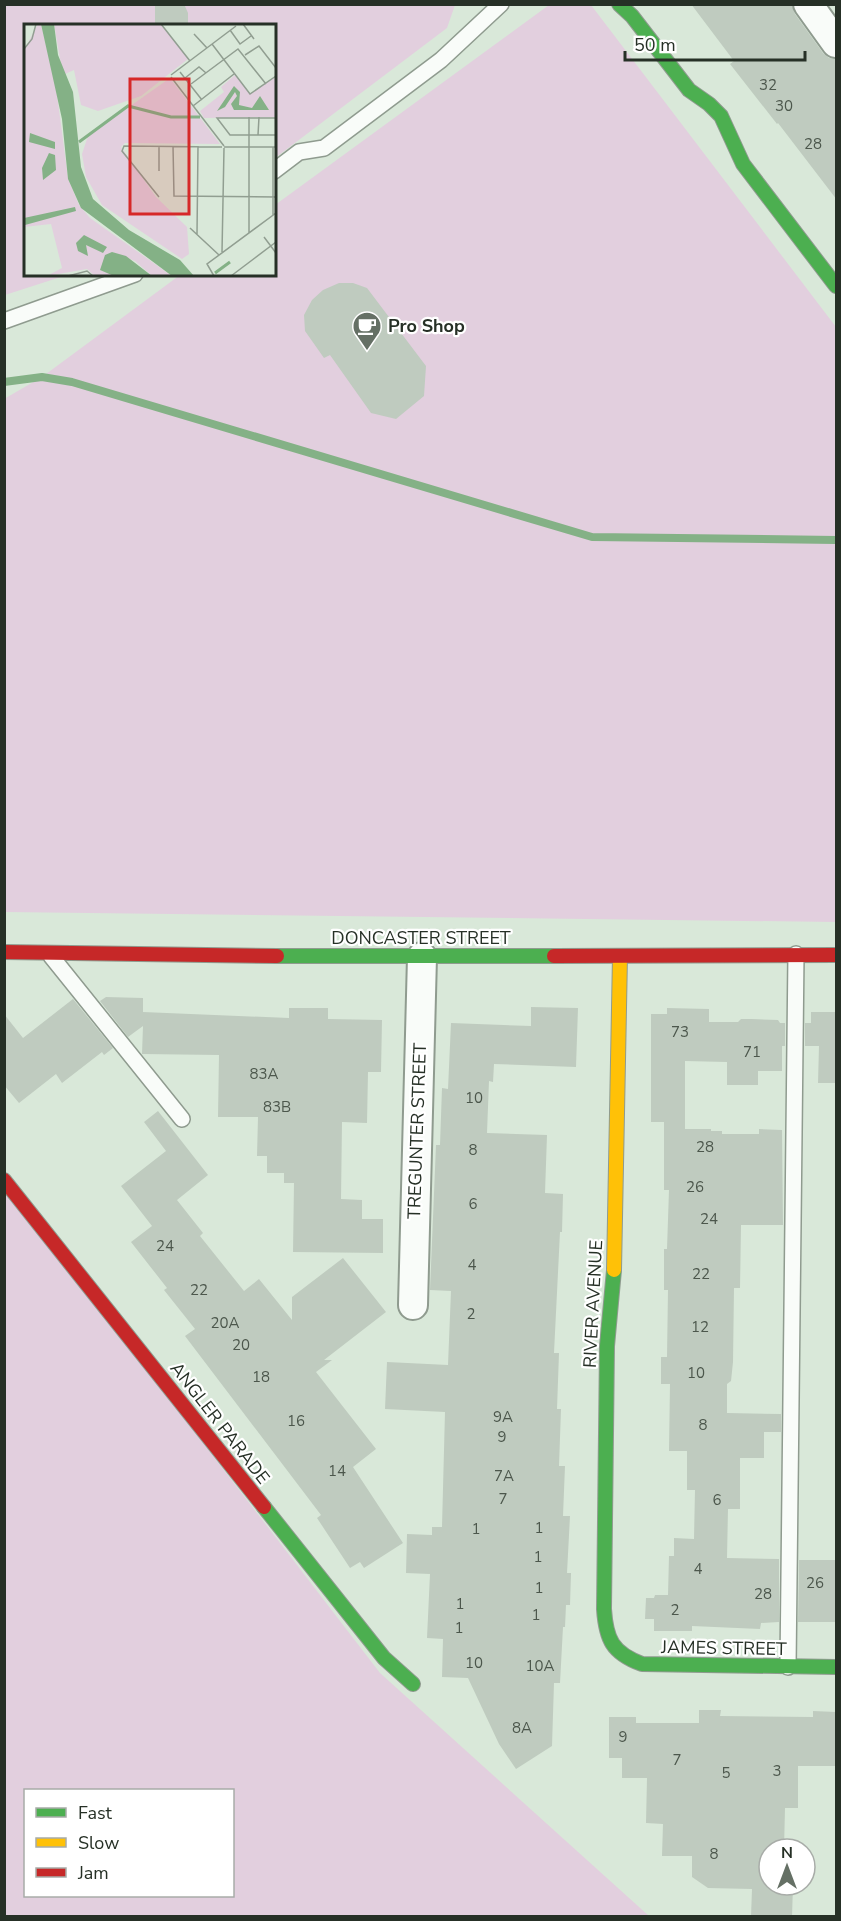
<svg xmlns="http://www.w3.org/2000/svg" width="841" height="1921" viewBox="0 0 841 1921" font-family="'Nunito Sans',sans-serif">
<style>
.green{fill:#e2cfde;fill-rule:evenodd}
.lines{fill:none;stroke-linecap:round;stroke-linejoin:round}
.stream{stroke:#84b186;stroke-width:8}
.building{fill:#bfcbbf}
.lane-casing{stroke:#8f9b8f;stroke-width:18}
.street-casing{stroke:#8f9b8f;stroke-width:32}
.fast-casing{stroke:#8f9b8f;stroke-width:16}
.slow-casing{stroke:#8f9b8f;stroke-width:16}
.jam-casing{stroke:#8f9b8f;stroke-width:16}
.lane{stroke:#f9fcf9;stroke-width:15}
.street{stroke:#f9fcf9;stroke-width:28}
.fast{stroke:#4caf50;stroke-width:14}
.slow{stroke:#ffc107;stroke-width:14}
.jam{stroke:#c62828;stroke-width:14}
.labels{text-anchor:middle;stroke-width:4.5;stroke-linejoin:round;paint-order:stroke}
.number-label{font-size:15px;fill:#4c574c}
.poi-label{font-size:18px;font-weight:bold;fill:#263026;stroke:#fff;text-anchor:start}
.street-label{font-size:18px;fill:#263026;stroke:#fff}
.inset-river{fill:none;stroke:#84b186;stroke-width:3}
.inset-road{fill:none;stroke:#919e91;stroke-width:1.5}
.view{fill:#d62828;fill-opacity:0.15;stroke:#d62828;stroke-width:3}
.inset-edge{fill:none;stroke:#263026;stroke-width:3}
</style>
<rect width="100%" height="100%" fill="#d9e8d9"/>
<g class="green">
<path d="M4 5H455L447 28 275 158 274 26H26V274L67 275 5 295Z"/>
<path d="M549 5H591L836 327V922L5 912 4 399 42 377 180 275 274 274 275 205Z"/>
<path d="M4 1184 380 1673 649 1916H5ZM26 1790H232V1896H26Z"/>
</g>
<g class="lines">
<path class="stream" d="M4 382 42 377 72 382 592 537 836 540"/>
</g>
<g class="building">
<path d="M155 4H184L188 13V26H155Z"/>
<path d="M691 4H792L795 14 823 53 829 58 837 59V200L778 123 777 124 730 64 734 61Z"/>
<path d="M339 283H353L367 288 426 366 424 396 396 419 371 413 330 355 324 358 305 331 304 315 312 300 323 290Z"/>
<path d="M106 997 143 998V1012L289 1018V1008H328V1019L382 1020 381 1072H368L367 1123 342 1122 341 1199 362 1200V1219H383V1253L293 1252 294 1183H284V1173H267V1156H257L258 1117H218L219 1055 142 1054 143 1026 128 1037 100 1001Z"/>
<path d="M73 999 113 1048 104 1055 102 1052 62 1083 56 1074 19 1103 4 1085V1014L23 1038Z"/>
<path d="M531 1007 578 1008 576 1067 494 1064 493 1082 489 1081 487 1133 547 1135 545 1193 563 1194 562 1232H560L554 1353H559L557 1409H561L559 1466H565L563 1516H570L567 1573H571L570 1605H566L565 1627H563L560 1683H554L552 1746 516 1769 499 1744 468 1678 442 1677 443 1639 427 1638 430 1574 406 1573 407 1534 432 1535V1527H442L445 1412 385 1409 387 1362 448 1365 451 1291 430 1290 436 1145H440L442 1088 448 1089 451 1023 531 1026Z"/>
<path d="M667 1008 709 1009V1022H738L741 1019H751L778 1020 780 1023H785V1046H782V1071H758V1085H727V1062L685 1061V1129H711V1131H722V1134H759V1129L782 1130 783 1225H741L740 1288H734L733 1362 731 1381 727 1384V1413L781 1414V1432H764V1458H740V1509H728L727 1558 779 1559V1622L761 1623 760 1629 692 1626V1631H654V1619H645L646 1598H654L655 1595H668L669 1556H674V1538L694 1539 695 1490H687V1451H669L670 1384H661V1357H667L668 1290H664V1249H667L669 1190H664V1122H651V1014H667Z"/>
<path d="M811 1012H837V1083H818L819 1046H805V1023H811Z"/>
<path d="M158 1111 208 1175 177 1200 203 1233 200 1236 244 1291 259 1279 292 1320V1297L343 1258 386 1312 324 1360H332L316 1372 376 1449 353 1467 403 1543 364 1568 360 1562 350 1568 317 1518 321 1515 185 1336 195 1329 164 1290 167 1288 131 1242 152 1226 121 1186 166 1151 144 1122Z"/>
<path d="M799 1560H837V1622H798Z"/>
<path d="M699 1710H721L720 1716 813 1717V1711L836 1712V1766H798V1808H785L784 1849H769V1885H793L792 1917H751L752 1889 708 1888 692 1877V1856H662L663 1824 646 1823 647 1778H622V1758H609V1717H636V1723H699Z"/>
</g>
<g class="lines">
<g class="lane-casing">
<g id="lane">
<path d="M274 171 299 152 324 148 441 60 501 4"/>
<path d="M4 321 135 274"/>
<path d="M51 956 182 1119"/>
<path d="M788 1667 796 954"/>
</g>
</g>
<g class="street-casing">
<g id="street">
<path d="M808 4 836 43"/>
<path d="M413 1305 422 957"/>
</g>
</g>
<g class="fast-casing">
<g id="fast">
<path d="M619 4 632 16 689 90 709 104 721 116 743 164 836 286"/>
<path d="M277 956H554"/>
<path d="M614 1270 607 1346 604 1609C606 1639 612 1653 642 1664L836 1667"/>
<path d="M264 1507 384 1658 413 1684"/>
</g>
</g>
<g class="slow-casing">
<path id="slow" d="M614 1270 620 956"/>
</g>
<g class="jam-casing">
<g id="jam">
<path d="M4 952 277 956"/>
<path d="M554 956 836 955"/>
<path d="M4 1180 264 1507"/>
</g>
</g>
<use href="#lane" class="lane"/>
<use href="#street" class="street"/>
<use href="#fast" class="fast"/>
<use href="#slow" class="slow"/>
<use href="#jam" class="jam"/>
</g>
<defs>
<g id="cafe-pin" transform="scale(1.5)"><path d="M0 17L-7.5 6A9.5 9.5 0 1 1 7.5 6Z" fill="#657065" stroke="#fff"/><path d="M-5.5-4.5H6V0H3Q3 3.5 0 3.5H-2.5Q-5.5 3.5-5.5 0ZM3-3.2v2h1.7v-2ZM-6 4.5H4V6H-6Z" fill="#fff"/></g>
</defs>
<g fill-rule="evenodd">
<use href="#cafe-pin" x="367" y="326"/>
</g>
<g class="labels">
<g class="number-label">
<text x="768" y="90">32</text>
<text x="784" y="111">30</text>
<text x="813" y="149">28</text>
<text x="680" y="1037">73</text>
<text x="752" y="1057">71</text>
<text x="264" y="1079">83A</text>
<text x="474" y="1103">10</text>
<text x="277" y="1112">83B</text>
<text x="705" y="1152">28</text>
<text x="473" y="1155">8</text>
<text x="695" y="1192">26</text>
<text x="473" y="1209">6</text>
<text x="709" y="1224">24</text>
<text x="165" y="1251">24</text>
<text x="472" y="1270">4</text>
<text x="701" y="1279">22</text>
<text x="199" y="1295">22</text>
<text x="471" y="1319">2</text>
<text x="225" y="1328">20A</text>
<text x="700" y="1332">12</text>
<text x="241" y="1350">20</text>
<text x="696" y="1378">10</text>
<text x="261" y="1382">18</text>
<text x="503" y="1422">9A</text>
<text x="296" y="1426">16</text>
<text x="703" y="1430">8</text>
<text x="502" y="1442">9</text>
<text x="337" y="1476">14</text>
<text x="504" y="1481">7A</text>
<text x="503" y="1504">7</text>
<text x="717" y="1505">6</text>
<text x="539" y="1533">1</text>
<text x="476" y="1534">1</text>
<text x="538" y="1562">1</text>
<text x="698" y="1574">4</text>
<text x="815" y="1588">26</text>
<text x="539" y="1593">1</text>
<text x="763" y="1599">28</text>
<text x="460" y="1609">1</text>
<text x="675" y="1615">2</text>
<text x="536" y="1620">1</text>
<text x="459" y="1633">1</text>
<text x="474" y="1668">10</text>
<text x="540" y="1671">10A</text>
<text x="522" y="1733">8A</text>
<text x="623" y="1742">9</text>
<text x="677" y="1765">7</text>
<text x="777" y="1776">3</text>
<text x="726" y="1778">5</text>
<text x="714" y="1859">8</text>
</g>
<g class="poi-label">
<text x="388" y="332">Pro Shop</text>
</g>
<g class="street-label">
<text x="421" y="944">DONCASTER STREET</text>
<text transform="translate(417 1131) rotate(-88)" y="6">TREGUNTER STREET</text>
<text transform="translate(593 1304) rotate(-87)" y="6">RIVER AVENUE</text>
<text transform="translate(220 1423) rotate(52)" y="6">ANGLER PARADE</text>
<text transform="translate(724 1648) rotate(1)" y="6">JAMES STREET</text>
</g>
</g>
<g transform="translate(24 24)">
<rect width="252" height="252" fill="#d9e8d9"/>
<path d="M14 0H17L32 63 44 154 55 181 66 194 148 252H128L111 237 88 228 90 252H71L63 245 23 252 38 244 27 200 0 203V26ZM30 0H137L164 35 117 72 74 87 57 81 50 46 41 50 37 40ZM211 51 226 70 252 53V93L180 94 176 87 200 68 197 63ZM146 54 196 120 101 119 97 123 132 173 163 203 165 230 158 235 78 181 62 153 58 130 64 112Z" fill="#e2cfde"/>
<path d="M17 0H30L34 31 49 68 57 143 69 175 105 206 156 236 170 252H148L57 184 44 155 38 95ZM210 62 216 68 215 81 228 84 236 72 245 86H210L207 80 213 72 211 68 201 83 193 87ZM6 109 31 118V125L5 118ZM25 129 31 131 32 146 19 156 18 144ZM51 183 52 187 1 201 0 194ZM60 211 83 223 79 229 62 221 64 232 54 227 52 219ZM88 228 102 232 128 252H90L76 246 81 231Z" fill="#84b186"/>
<path class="inset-river" d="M55 118 104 82 147 93H176M191 249 206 238"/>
<path class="inset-road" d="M137 0 166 37M219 0 230 15M206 6 216 20 227 12M170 10 183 24M188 20 226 70 252 52M0 25 8 15 12 0M221 31 235 22 252 44M156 48 178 76M147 51 212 2M147 53 200 122M161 54 175 43 182 49M167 60 214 25 242 60M169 82 210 50M225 93V209M252 94H193L206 111H252M234 111 235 93M149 122 150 172 252 173M200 123H252M249 123V191M135 147V122M135 173 98 127 100 122 198 123M166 204 195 231M173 210 174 122M240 213 252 229M198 228 200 124M44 252 63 247 69 252M190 252 183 240 252 189M207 252 252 218"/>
<path class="view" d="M106 55H165V190H106Z"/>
<rect width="252" height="252" class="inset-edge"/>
</g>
<rect width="841" height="1921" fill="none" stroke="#263026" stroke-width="12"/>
<rect x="24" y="1789" width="210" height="108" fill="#ffffff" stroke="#a8aca8" stroke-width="1.5"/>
<rect x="36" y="1808" width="30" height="9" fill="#4caf50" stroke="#a8aca8" stroke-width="1.5"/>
<text x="78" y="1819" font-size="18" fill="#263026">Fast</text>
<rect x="36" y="1838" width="30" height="9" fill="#ffc107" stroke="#a8aca8" stroke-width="1.5"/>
<text x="78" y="1849" font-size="18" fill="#263026">Slow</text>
<rect x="36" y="1868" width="30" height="9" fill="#c62828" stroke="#a8aca8" stroke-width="1.5"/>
<text x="78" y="1879" font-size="18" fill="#263026">Jam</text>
<g transform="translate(787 1867)"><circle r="28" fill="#ffffff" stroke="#a8aca8" stroke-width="1.5"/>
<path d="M0-4.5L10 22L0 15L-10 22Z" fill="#657065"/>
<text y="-9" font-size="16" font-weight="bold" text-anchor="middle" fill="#263026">N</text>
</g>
<path d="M625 51v9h180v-9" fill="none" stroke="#263026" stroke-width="3"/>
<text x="634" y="51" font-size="18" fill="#263026" stroke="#ffffff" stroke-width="4.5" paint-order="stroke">50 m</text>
</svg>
